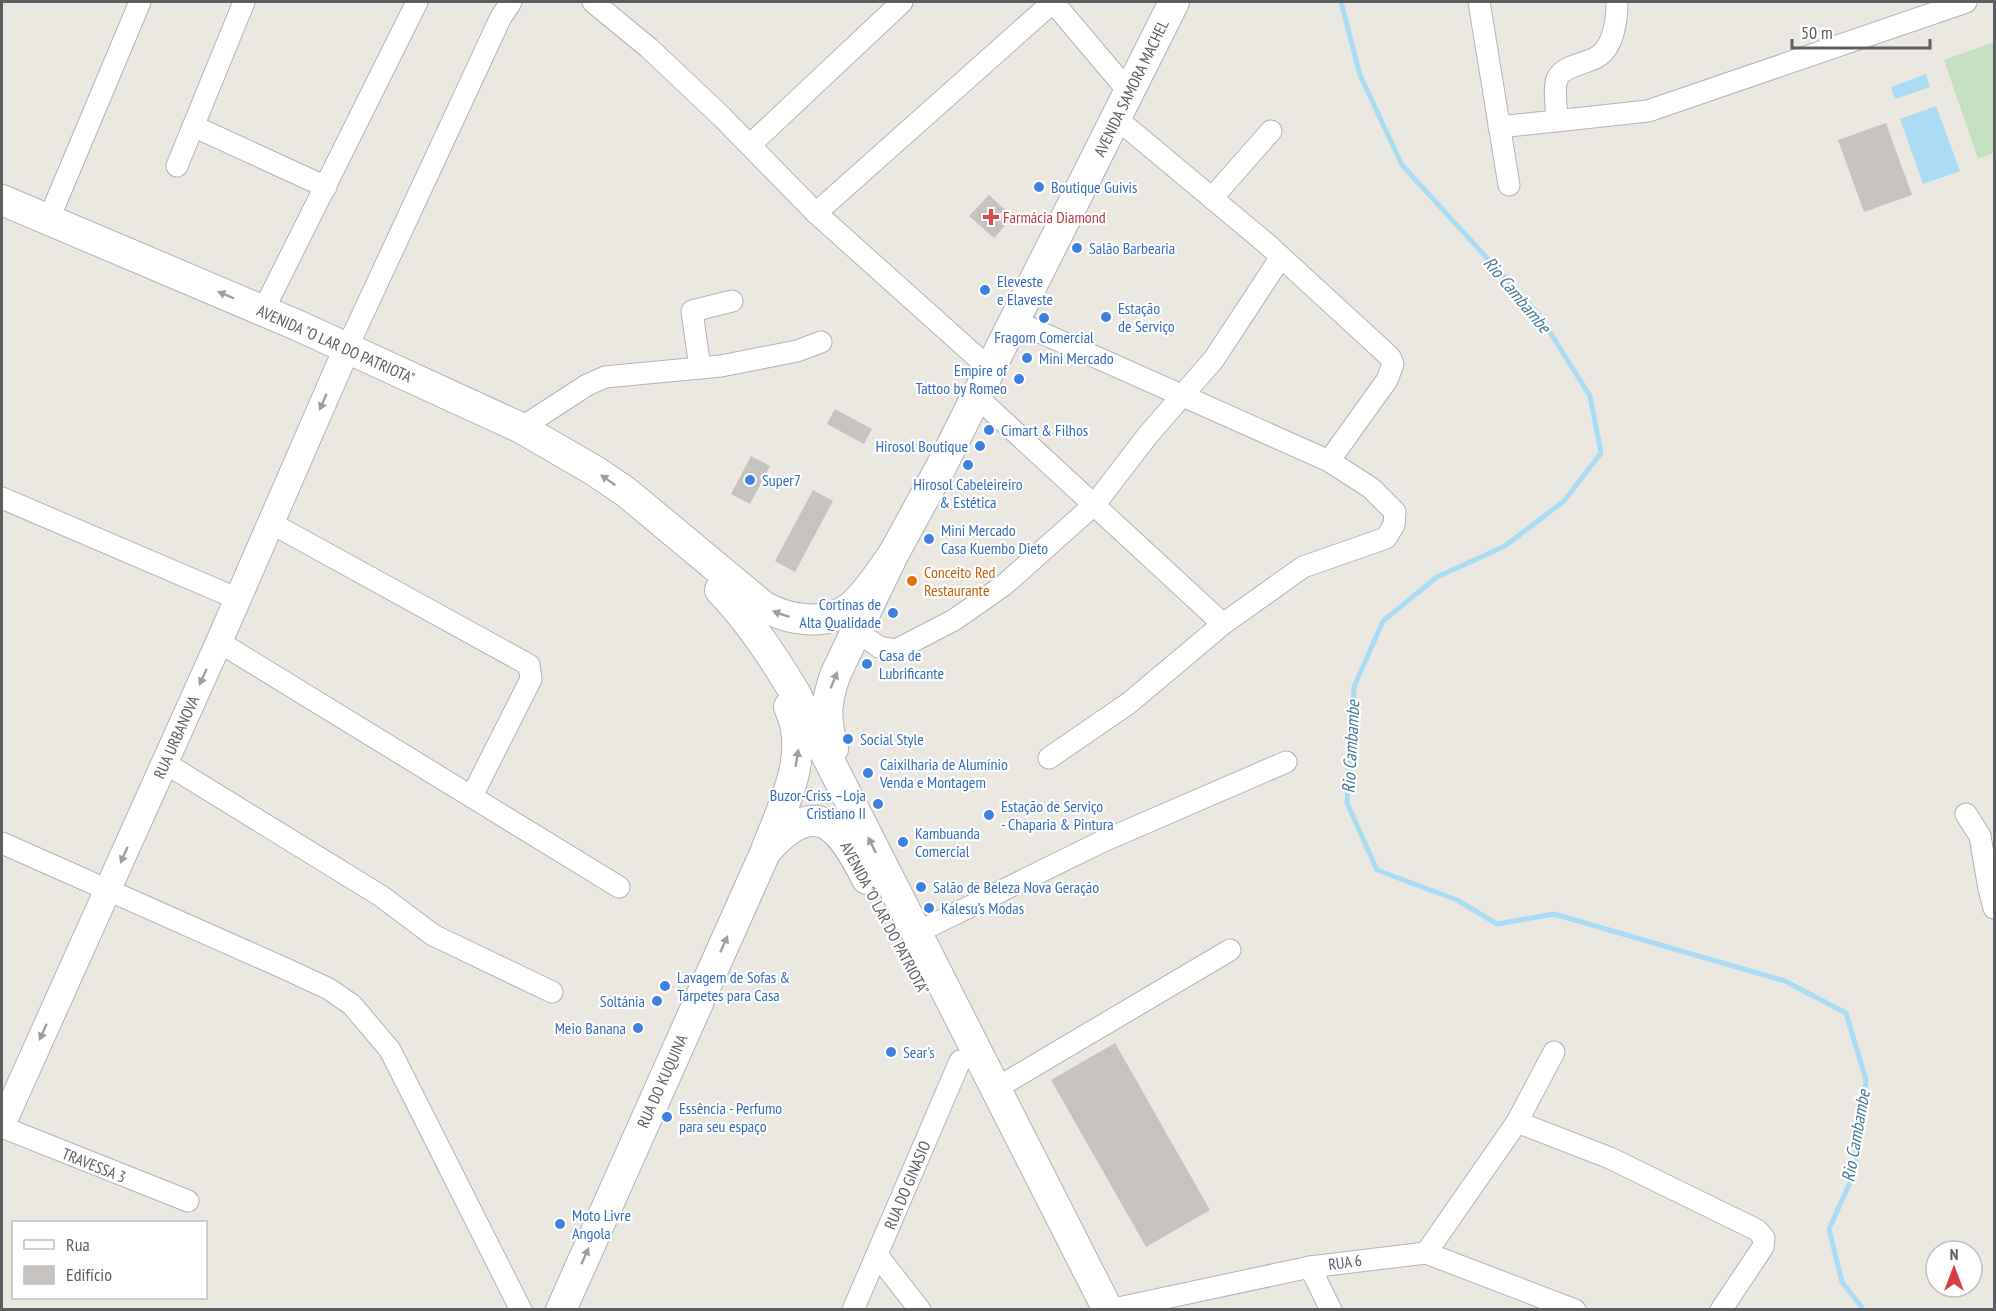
<svg xmlns="http://www.w3.org/2000/svg" width="1996" height="1311" viewBox="0 0 1996 1311" font-family="'PT Sans Narrow',sans-serif">
<style>
.green{fill:#c4e0c1}
.water{fill:#a9dbf4}
.lines{fill:none;stroke-linecap:round;stroke-linejoin:round}
.stream{stroke:#a9dbf4;stroke-width:5}
.building{fill:#c6c3be}
.minor-casing{stroke:#afb3b6;stroke-width:23}
.tertiary-casing{stroke:#afb3b6;stroke-width:28}
.secondary-casing{stroke:#aeb2b5;stroke-width:32}
.minor{stroke:#fff;stroke-width:21}
.tertiary{stroke:#fff;stroke-width:26}
.secondary{stroke:#fff;stroke-width:30}
.oneway{fill:#9c9ea0}
.shop-dot{fill:#3f7fe0;stroke:#fff;stroke-width:2}
.health-dot{fill:#e0444e;stroke:#fff;stroke-width:2}
.food-dot{fill:#e8710a;stroke:#fff;stroke-width:2}
.labels{text-anchor:middle;stroke-width:4.5;stroke-linejoin:round;paint-order:stroke}
.street-label{font-size:16px;fill:#5a5e61;stroke:#fff}
.shop-label{font-size:16px;fill:#366cbe;stroke:#fff;text-anchor:start}
.health-label{font-size:16px;fill:#be3a42;stroke:#fff;text-anchor:start}
.food-label{font-size:16px;fill:#c56008;stroke:#fff;text-anchor:start}
.water-label{font-size:18px;font-style:italic;fill:#47799b;stroke:#fff}
</style>
<rect width="100%" height="100%" fill="#ebe8e2"/>
<path class="green" d="M1994 42V153L1978 159 1944 60Z"/>
<g class="water">
<path d="M1926 74 1930 87 1895 99 1891 87Z"/>
<path d="M1936 106 1960 171 1923 184 1900 119Z"/>
</g>
<g class="lines">
<path class="stream" d="M1341 2 1360 75 1402 165 1539 315 1590 396 1601 453 1564 501 1505 546 1437 577 1383 621 1354 687 1347 803 1377 870 1457 900 1497 924 1554 914 1785 981 1846 1013 1866 1080 1853 1176 1829 1229 1842 1282 1864 1310"/>
</g>
<g class="building">
<path d="M1886 123 1912 195 1864 212 1838 140Z"/>
<path d="M989 195 1013 217 994 238 969 216Z"/>
<path d="M835 409 872 429 864 444 827 424Z"/>
<path d="M751 456 770 466 750 504 731 494Z"/>
<path d="M813 490 833 501 795 572 775 561Z"/>
<path d="M1115 1043 1210 1210 1146 1247 1051 1080Z"/>
</g>
<g class="lines">
<g class="minor-casing">
<g id="minor">
<path d="M593 2 649 48 722 117 816 213 990 369"/>
<path d="M1053 2 1129 92"/>
<path d="M1479 2 1509 185"/>
<path d="M1557 121C1557 109 1553 91 1557 79 1563 65 1586 64 1597 57 1614 47 1617 19 1617 2"/>
<path d="M193 126 326 187"/>
<path d="M1499 127 1648 111 1966 2"/>
<path d="M1128 128 1267 244 1390 357 1393 364 1387 380 1329 461"/>
<path d="M750 145 902 2"/>
<path d="M177 166 244 2"/>
<path d="M1212 198 1271 131"/>
<path d="M816 213 1053 2"/>
<path d="M48 221 140 2"/>
<path d="M263 311 417 2"/>
<path d="M1015 321 1329 461 1371 488 1395 512 1394 525 1386 538 1303 567 1223 624 1129 703 1049 758"/>
<path d="M347 348 501 17 511 2"/>
<path d="M700 368 692 311 732 301"/>
<path d="M976 396 1223 624"/>
<path d="M521 428 587 385 605 377 721 366 797 351 821 342"/>
<path d="M2 498 238 599"/>
<path d="M271 523 529 665 531 679 472 796"/>
<path d="M858 632 879 647 896 650 954 620 1004 585 1095 504 1148 435 1214 359 1281 257"/>
<path d="M219 642 619 887"/>
<path d="M165 763 381 896 433 935 552 992"/>
<path d="M1966 814 1980 836 1989 889 1994 908"/>
<path d="M2 843 286 969 329 989 352 1005 390 1050 521 1310"/>
<path d="M916 933 1101 842 1286 762"/>
<path d="M995 1089 1230 950"/>
<path d="M1517 1122 1610 1158 1757 1230 1764 1238 1763 1247 1721 1310"/>
<path d="M2 1127 188 1201"/>
<path d="M1426 1253 1517 1122 1554 1052"/>
<path d="M877 1255 920 1310"/>
<path d="M1310 1267 1331 1310"/>
<path d="M853 1310 960 1061"/>
<path d="M1109 1310 1310 1267 1426 1253 1575 1310"/>
</g>
</g>
<g class="tertiary-casing">
<path id="tertiary" d="M2 1125 219 642 347 348"/>
</g>
<g class="secondary-casing">
<g id="secondary">
<path d="M2 200 299 326 521 428 595 471 626 492 763 606C788 620 826 627 851 607 868 593 881 571 894 553"/>
<path d="M720 590C750 621 773 656 795 693L1108 1310"/>
<path d="M833 749C825 718 825 703 836 673L894 553 942 465 1174 2"/>
<path d="M768 849C818 794 841 828 867 879"/>
<path d="M561 1310 765 853C782 807 812 755 789 707"/>
</g>
</g>
<use href="#minor" class="minor"/>
<use href="#tertiary" class="tertiary"/>
<use href="#secondary" class="secondary"/>
</g>
<defs><path id="oneway-solid" d="M-6-.8H1V-3.2L6.5 0L1 3.2V.8H-6Z" transform="scale(1.5)"/></defs>
<g class="oneway">
<use href="#oneway-solid" transform="translate(226 295) rotate(-157)"/>
<use href="#oneway-solid" transform="translate(323 402) rotate(113)"/>
<use href="#oneway-solid" transform="translate(608 480) rotate(-145)"/>
<use href="#oneway-solid" transform="translate(781 614) rotate(-161)"/>
<use href="#oneway-solid" transform="translate(203 677) rotate(114)"/>
<use href="#oneway-solid" transform="translate(834 680) rotate(-68)"/>
<use href="#oneway-solid" transform="translate(797 758) rotate(-81)"/>
<use href="#oneway-solid" transform="translate(872 845) rotate(-116)"/>
<use href="#oneway-solid" transform="translate(124 855) rotate(114)"/>
<use href="#oneway-solid" transform="translate(724 944) rotate(-66)"/>
<use href="#oneway-solid" transform="translate(43 1032) rotate(114)"/>
<use href="#oneway-solid" transform="translate(585 1256) rotate(-66)"/>
</g>
<g class="shop-dot">
<circle cx="1039" cy="187" r="6"/>
<circle cx="1077" cy="248" r="6"/>
<circle cx="985" cy="290" r="6"/>
<circle cx="1106" cy="317" r="6"/>
<circle cx="1044" cy="318" r="6"/>
<circle cx="1027" cy="358" r="6"/>
<circle cx="1019" cy="379" r="6"/>
<circle cx="989" cy="430" r="6"/>
<circle cx="980" cy="446" r="6"/>
<circle cx="968" cy="465" r="6"/>
<circle cx="750" cy="480" r="6"/>
<circle cx="929" cy="539" r="6"/>
<circle cx="893" cy="613" r="6"/>
<circle cx="867" cy="664" r="6"/>
<circle cx="848" cy="739" r="6"/>
<circle cx="868" cy="773" r="6"/>
<circle cx="878" cy="804" r="6"/>
<circle cx="989" cy="815" r="6"/>
<circle cx="903" cy="842" r="6"/>
<circle cx="921" cy="887" r="6"/>
<circle cx="929" cy="908" r="6"/>
<circle cx="665" cy="986" r="6"/>
<circle cx="657" cy="1001" r="6"/>
<circle cx="638" cy="1028" r="6"/>
<circle cx="891" cy="1052" r="6"/>
<circle cx="667" cy="1117" r="6"/>
<circle cx="560" cy="1224" r="6"/>
</g>
<path class="health-dot" d="M988 208h6v6h6v6h-6v6h-6v-6h-6v-6h6z"/>
<circle class="food-dot" cx="912" cy="581" r="6"/>
<g class="labels">
<g class="street-label">
<text transform="translate(1131 88) rotate(-64)" y="6">AVENIDA SAMORA MACHEL</text>
<text transform="translate(336 344) rotate(24)" y="6">AVENIDA "O LAR DO PATRIOTA"</text>
<text transform="translate(176 737) rotate(-66)" y="6">RUA URBANOVA</text>
<text transform="translate(885 918) rotate(62)" y="6">AVENIDA "O LAR DO PATRIOTA"</text>
<text transform="translate(662 1081) rotate(-66)" y="6">RUA DO KUQUINA</text>
<text transform="translate(94 1165) rotate(22)" y="6">TRAVESSA 3</text>
<text transform="translate(907 1185) rotate(-67)" y="6">RUA DO GINASIO</text>
<text transform="translate(1345 1262) rotate(-8)" y="6">RUA 6</text>
</g>
<g class="shop-label">
<text x="1051" y="193">Boutique Guivis</text>
<text x="1089" y="254">Salão Barbearia</text>
<text x="997" y="287">Eleveste<tspan x="997" dy="18">e Elaveste</tspan></text>
<text x="1118" y="314">Estação<tspan x="1118" dy="18">de Serviço</tspan></text>
<text x="1044" y="343" text-anchor="middle">Fragom Comercial</text>
<text x="1039" y="364">Mini Mercado</text>
<text x="1007" y="376" text-anchor="end">Empire of<tspan x="1007" dy="18">Tattoo by Romeo</tspan></text>
<text x="1001" y="436">Cimart &amp; Filhos</text>
<text x="968" y="452" text-anchor="end">Hirosol Boutique</text>
<text x="762" y="486">Super7</text>
<text x="968" y="490" text-anchor="middle">Hirosol Cabeleireiro<tspan x="968" dy="18">&amp; Estética</tspan></text>
<text x="941" y="536">Mini Mercado<tspan x="941" dy="18">Casa Kuembo Dieto</tspan></text>
<text x="881" y="610" text-anchor="end">Cortinas de<tspan x="881" dy="18">Alta Qualidade</tspan></text>
<text x="879" y="661">Casa de<tspan x="879" dy="18">Lubrificante</tspan></text>
<text x="860" y="745">Social Style</text>
<text x="880" y="770">Caixilharia de Alumínio<tspan x="880" dy="18">Venda e Montagem</tspan></text>
<text x="866" y="801" text-anchor="end">Buzor-Criss –Loja<tspan x="866" dy="18">Cristiano II</tspan></text>
<text x="1001" y="812">Estação de Serviço<tspan x="1001" dy="18">- Chaparia &amp; Pintura</tspan></text>
<text x="915" y="839">Kambuanda<tspan x="915" dy="18">Comercial</tspan></text>
<text x="933" y="893">Salão de Beleza Nova Geração</text>
<text x="941" y="914">Kalesu’s Modas</text>
<text x="677" y="983">Lavagem de Sofas &amp;<tspan x="677" dy="18">Tarpetes para Casa</tspan></text>
<text x="645" y="1007" text-anchor="end">Soltánia</text>
<text x="626" y="1034" text-anchor="end">Meio Banana</text>
<text x="903" y="1058">Sear's</text>
<text x="679" y="1114">Essência - Perfumo<tspan x="679" dy="18">para seu espaço</tspan></text>
<text x="572" y="1221">Moto Livre<tspan x="572" dy="18">Angola</tspan></text>
</g>
<g class="health-label">
<text x="1003" y="223">Farmácia Diamond</text>
</g>
<g class="food-label">
<text x="924" y="578">Conceito Red<tspan x="924" dy="18">Restaurante</tspan></text>
</g>
<g class="water-label">
<text transform="translate(1517 295) rotate(50)" y="6">Rio Cambambe</text>
<text transform="translate(1351 747) rotate(-87)" y="6">Rio Cambambe</text>
<text transform="translate(1856 1136) rotate(-80)" y="6">Rio Cambambe</text>
</g>
</g>
<rect width="1996" height="1311" fill="none" stroke="#5a5e61" stroke-width="6"/>
<rect x="12" y="1221" width="195" height="78" fill="#ffffff" stroke="#bdbfc0" stroke-width="1.5"/>
<rect x="24" y="1240" width="30" height="9" fill="#ffffff" stroke="#bdbfc0" stroke-width="1.5"/>
<text x="66" y="1251" font-size="18" fill="#5a5e61">Rua</text>
<rect x="24" y="1266" width="30" height="18" fill="#c6c3be" stroke="#bdbfc0" stroke-width="1.5"/>
<text x="66" y="1281" font-size="18" fill="#5a5e61">Edifício</text>
<g transform="translate(1954 1269)"><circle r="28" fill="#ffffff" stroke="#bdbfc0" stroke-width="1.5"/>
<path d="M0-4.5L10 22L0 15L-10 22Z" fill="#d34044"/>
<text y="-9" font-size="16" font-weight="bold" text-anchor="middle" fill="#5a5e61">N</text>
</g>
<path d="M1792 39v9h138v-9" fill="none" stroke="#5a5e61" stroke-width="3"/>
<text x="1801" y="39" font-size="18" fill="#5a5e61" stroke="#ffffff" stroke-width="4.5" paint-order="stroke">50 m</text>
</svg>
